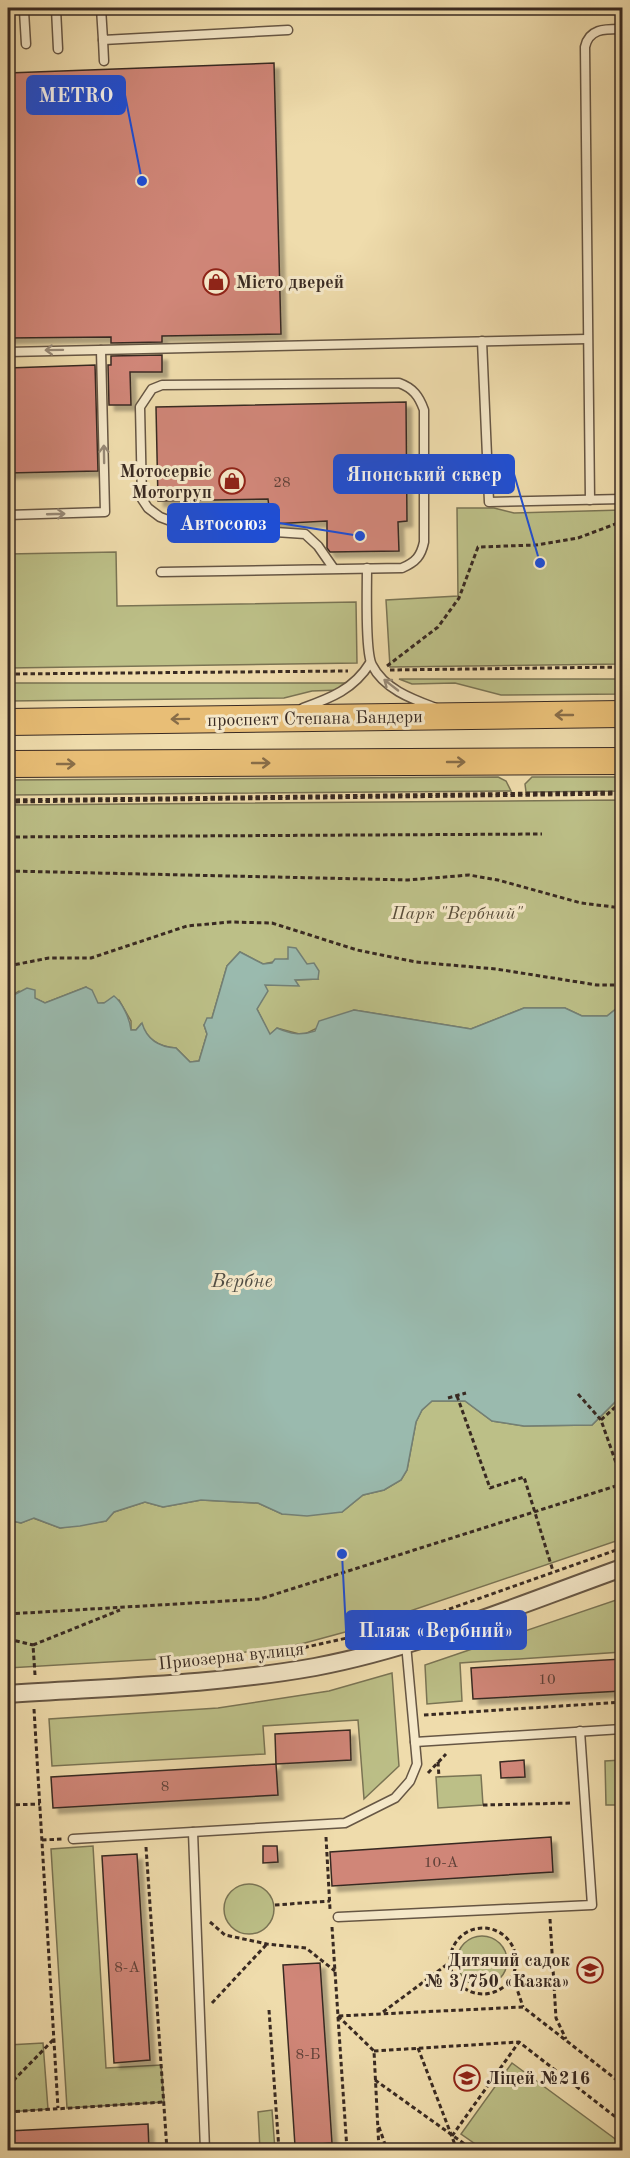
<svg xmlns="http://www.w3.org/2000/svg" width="630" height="2158" viewBox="0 0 630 2158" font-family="'Old Standard TT',serif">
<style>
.green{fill:#bcbf87;stroke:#7a7454;stroke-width:1.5}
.water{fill:#9abaae;stroke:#738076;stroke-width:1.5}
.building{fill:#d08678;stroke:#392a22;stroke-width:1.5;filter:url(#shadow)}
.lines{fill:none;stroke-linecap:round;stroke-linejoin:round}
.service-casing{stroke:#665644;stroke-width:11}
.minor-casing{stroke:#665644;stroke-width:20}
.primary-casing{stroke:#392a22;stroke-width:28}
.path{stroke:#392a22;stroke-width:3;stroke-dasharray:4.5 3;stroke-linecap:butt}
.service{stroke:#f5e8c9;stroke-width:8}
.minor{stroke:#f5e8c9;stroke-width:16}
.primary{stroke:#e8be76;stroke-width:26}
.oneway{stroke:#978976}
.oneway2{stroke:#886d48}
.labels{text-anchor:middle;stroke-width:6;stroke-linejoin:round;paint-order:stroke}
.number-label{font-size:15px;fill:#5f4138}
.poi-label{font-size:18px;font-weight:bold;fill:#392a22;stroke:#f5e8c9;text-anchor:start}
.street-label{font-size:18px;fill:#392a22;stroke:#f5e8c9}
.park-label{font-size:18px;font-style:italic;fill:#5a4f3b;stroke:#f5e8c9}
.water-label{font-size:20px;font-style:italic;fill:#514e45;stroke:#f5e8c9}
.leader{fill:none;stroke:#1d4ed8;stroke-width:2}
.callout-dot{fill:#1d4ed8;stroke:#f5e8c9;stroke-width:2}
.callout{fill:#1d4ed8;stroke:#1d4ed8;stroke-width:2}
.callout-label{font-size:20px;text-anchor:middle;font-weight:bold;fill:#fff}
</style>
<defs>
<filter id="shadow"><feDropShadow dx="5.5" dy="5.5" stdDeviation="1.5" flood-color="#0004"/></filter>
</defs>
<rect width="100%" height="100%" fill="#efdcac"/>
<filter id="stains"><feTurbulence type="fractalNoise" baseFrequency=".00333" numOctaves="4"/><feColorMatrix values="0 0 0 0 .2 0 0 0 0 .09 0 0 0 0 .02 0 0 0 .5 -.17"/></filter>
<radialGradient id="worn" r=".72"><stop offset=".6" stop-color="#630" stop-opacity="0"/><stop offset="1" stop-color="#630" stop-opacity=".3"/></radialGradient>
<g class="green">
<path d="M457 508H494L514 513 622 510V664L390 667 386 600 458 596Z"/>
<path d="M116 552 117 606 356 602 357 663 8 668V554Z"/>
<path d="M399 679H622V694L501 695 455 683 412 684Z"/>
<path d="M8 683H348L339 690 312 691 284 698 8 701Z"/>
<path d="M498 777 506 781 511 791 8 795V780Z"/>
<path d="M532 777H622V791L526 792 525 784Z"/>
<path d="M622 800V1004L607 1016H582L565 1008H524L471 1029 354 1010 303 1035 277 1028 270 1035 257 1009 265 985H298L294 980 318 979 307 964 290 954 288 959 263 964 240 952 227 966 212 1018 204 1025 207 1034 199 1061 190 1062 176 1048C159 1047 148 1040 141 1024L136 1030H131V1021L119 1000 97 1004 86 987 45 1003 19 991 8 998V805Z"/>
<path d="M622 1395V1539L360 1628 301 1644 226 1655 8 1668V1520L21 1523 33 1518 60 1528 106 1521 114 1512 145 1502 163 1507 201 1500 258 1503 282 1514 342 1512 363 1495 384 1490 401 1480 407 1470 416 1422 422 1410 432 1401H465L492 1421 524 1426 592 1425Z"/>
<path d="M622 1598V1652L460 1663 462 1701 427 1704 425 1665Z"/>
<path d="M392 1673 399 1766 364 1799 358 1720 263 1726 265 1754 52 1766 49 1719 218 1708 329 1691Z"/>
<path d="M622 1760V1805H606L605 1761Z"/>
<path d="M481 1775 483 1805 438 1808 436 1777Z"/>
<path d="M93 1846 106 2068 161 2065 164 2102 67 2108 51 1849Z"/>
<circle cx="249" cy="1909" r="25"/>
<circle cx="482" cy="1961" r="25"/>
<path d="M43 2043 48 2109 8 2112V2045Z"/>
<path d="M512 2063 622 2144 619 2150H484L461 2134Z"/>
<path d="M272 2110 275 2150H260L258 2112Z"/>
</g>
<path class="water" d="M288 947 296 948 307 964 314 963 319 971 318 979 295 980 299 986 265 985 268 991 257 1009 270 1034 277 1028C291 1034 300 1036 315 1031L319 1021 354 1010 471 1029 524 1008H565L582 1016H607L622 1004V1395L592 1425 524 1426 492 1421 465 1401H432L422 1410 416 1422 407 1470 401 1480 384 1490 363 1495 342 1512 307 1516 282 1514 258 1503 201 1500 163 1507 145 1502 114 1512 106 1521 80 1526 60 1528 34 1518 21 1523 8 1520V998L27 988 35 990V998L45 1003 86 987 92 990 98 1003H104L114 996C122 1002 130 1019 131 1030H136L142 1023C147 1040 159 1047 176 1048L190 1062 199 1061 207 1034 204 1025 207 1018H212L227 966 240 952 263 964 272 963 275 959H288Z"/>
<g class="building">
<path d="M274 63 281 334 162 336V342L111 343V337L8 338V73Z"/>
<path d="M162 355V372H130L131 405H109L108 365H111V356Z"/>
<path d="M95 365 98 471 8 473V368Z"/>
<path d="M406 402 407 521 398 522 399 551 330 552 327 548V521L271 524 268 499 158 501 156 407Z"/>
<path d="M622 1659V1691L473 1699 471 1668Z"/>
<path d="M350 1730 351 1760 276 1764 275 1734Z"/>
<path d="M524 1760 525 1777 501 1778 500 1762Z"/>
<path d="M276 1764 278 1795 53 1808 51 1777Z"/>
<path d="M551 1837 553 1872 332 1886 330 1852Z"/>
<path d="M263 1846H277L278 1862 263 1863Z"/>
<path d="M137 1854 150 2060 114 2063 102 1856Z"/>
<path d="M320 1963 332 2143 295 2146 283 1965Z"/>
<path d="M148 2124 149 2151H8V2131Z"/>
</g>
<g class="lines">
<g class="service-casing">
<g id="service">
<path d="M101 8 103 40 288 30"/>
<path d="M56 9 58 49"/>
<path d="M24 11 26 44"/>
<path d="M621 29 622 79"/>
<path d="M103 40 104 61"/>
<path d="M482 341 489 502 622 499"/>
<path d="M8 352 587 339"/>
<path d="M590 500 585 47C589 28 606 29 622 29"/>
<path d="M8 515 105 512 101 350"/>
<path d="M367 568C367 587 365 652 372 665 384 689 412 699 436 708"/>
<path d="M161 572 402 568C416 562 421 556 424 542V410C419 396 413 388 399 383L162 385 152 389 140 407 142 499 148 508 160 517 176 523H251L275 532 305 534 318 546 334 569"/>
<path d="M303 708C331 698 354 689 370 663"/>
<path d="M415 1742 622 1729"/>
<path d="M193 1832 205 2150"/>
<path d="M73 1839 345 1823 395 1798 410 1781 417 1764 406 1644"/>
<path d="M338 1917 592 1905 580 1731"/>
</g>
</g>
<g class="minor-casing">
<path id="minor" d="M8 1694C110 1687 214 1685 315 1667 417 1648 524 1603 622 1568"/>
</g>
<g class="primary-casing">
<g id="primary">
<path d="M8 722 622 714"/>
<path d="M8 764 622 761"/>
</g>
</g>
<g class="path">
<path d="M387 666 438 627 459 598 478 547 536 545 578 538 618 523 622 519"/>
<path d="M390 670 622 667"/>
<path d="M8 674 348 671"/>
<path d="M8 800 622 792"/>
<path d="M8 802 622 794"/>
<path d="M8 837 542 834"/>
<path d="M8 871 408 880 469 875 498 880 581 903 622 908"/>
<path d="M8 966 49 958H91L187 926 230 922 272 923 357 950 416 962 496 969 597 985H622"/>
<path d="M622 1360V1362"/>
<path d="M578 1394 601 1420 622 1480"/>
<path d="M457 1396 490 1488 524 1477 553 1571"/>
<path d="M448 1398 466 1393"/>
<path d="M601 1420 622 1401"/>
<path d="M8 1614 260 1599 622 1484"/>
<path d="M8 1639 33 1645"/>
<path d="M275 1654 401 1626 622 1548"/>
<path d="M35 1675 33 1645 120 1610"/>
<path d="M34 1709 58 2108"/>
<path d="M424 1715 622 1702"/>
<path d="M438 1762 439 1777"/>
<path d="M428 1773 446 1754"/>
<path d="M8 1805 40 1804"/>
<path d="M483 1805 571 1803"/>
<path d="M326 1837 330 1909"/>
<path d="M42 1840 62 1839"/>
<path d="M146 1847 167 2150"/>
<path d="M275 1905 330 1901"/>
<path d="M550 1919 556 2018 566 2039"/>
<path d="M210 1922 225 1935 267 1944 306 1948 335 1971"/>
<path d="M332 1927 338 2016 523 2007 622 2084"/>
<circle cx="483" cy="1961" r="33"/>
<path d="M513 1977 523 2007"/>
<path d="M212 2003 267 1944"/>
<path d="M269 2010 279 2150"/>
<path d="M383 2012 449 1963"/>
<path d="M338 2016 374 2051 379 2150"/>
<path d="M338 2017 347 2150"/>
<path d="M418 2048 457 2150"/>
<path d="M374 2051 519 2042 622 2122"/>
<path d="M375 2080 473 2150"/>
<path d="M8 2086 54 2039"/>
<path d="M8 2112 164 2102"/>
<path d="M379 2127 387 2150"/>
<path d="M452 2136 519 2042"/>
</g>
<use href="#service" class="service"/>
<use href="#minor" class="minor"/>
<use href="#primary" class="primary"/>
</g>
<defs><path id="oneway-shaft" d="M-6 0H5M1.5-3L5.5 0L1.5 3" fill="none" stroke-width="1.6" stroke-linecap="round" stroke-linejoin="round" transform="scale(1.5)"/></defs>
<g class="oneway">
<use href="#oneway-shaft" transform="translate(54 350) rotate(179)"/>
<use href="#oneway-shaft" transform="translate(104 454) rotate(-91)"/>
<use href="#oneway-shaft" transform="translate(56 514) rotate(-2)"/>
<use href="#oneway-shaft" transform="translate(391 685) rotate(-142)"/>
</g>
<g class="oneway2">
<use href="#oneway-shaft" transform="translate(564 715) rotate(180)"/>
<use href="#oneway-shaft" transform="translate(180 719) rotate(179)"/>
<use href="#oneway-shaft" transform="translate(456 762)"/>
<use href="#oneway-shaft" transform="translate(261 763)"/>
<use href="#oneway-shaft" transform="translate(66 764)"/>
</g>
<defs>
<g id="shop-ring" transform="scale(1.35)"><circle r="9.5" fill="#f5e8c9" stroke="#8f2418" stroke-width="1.5"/><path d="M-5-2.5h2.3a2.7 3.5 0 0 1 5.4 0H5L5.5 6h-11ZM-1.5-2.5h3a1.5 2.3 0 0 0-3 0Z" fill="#8f2418"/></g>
<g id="school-ring" transform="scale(1.35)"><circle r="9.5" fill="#f5e8c9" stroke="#8f2418" stroke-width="1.5"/><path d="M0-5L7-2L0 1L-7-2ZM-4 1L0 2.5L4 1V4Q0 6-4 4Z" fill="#8f2418"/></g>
</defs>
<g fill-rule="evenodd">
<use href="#shop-ring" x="216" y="282"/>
<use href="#shop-ring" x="232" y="481"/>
<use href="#school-ring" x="590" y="1970"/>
<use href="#school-ring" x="467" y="2078"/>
</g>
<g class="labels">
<g class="number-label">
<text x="282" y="487">28</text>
<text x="547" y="1684">10</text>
<text x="165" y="1791">8</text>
<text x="441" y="1867">10-А</text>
<text x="127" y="1972">8-А</text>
<text x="308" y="2059">8-Б</text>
</g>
<g class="poi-label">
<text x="236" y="288">Місто дверей</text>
<text x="212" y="477" text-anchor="end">Мотосервіс<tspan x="212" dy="21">Мотогруп</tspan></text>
<text x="570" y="1966" text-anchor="end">Дитячий садок<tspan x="570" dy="21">№ 3/750 «Казка»</tspan></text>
<text x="486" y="2084">Ліцей №216</text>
</g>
<g class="street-label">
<text transform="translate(315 718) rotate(-1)" y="6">проспект Степана Бандери</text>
<text transform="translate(231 1656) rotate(-6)" y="6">Приозерна вулиця</text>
</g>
<g class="park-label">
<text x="457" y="919">Парк "Вербний"</text>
</g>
<g class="water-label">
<text x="242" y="1287">Вербне</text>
</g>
</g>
<path class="leader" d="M142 181L125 95M540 563L514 474M360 536L279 523M342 1554L346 1630"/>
<g class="callout-dot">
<circle cx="142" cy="181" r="6"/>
<circle cx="540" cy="563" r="6"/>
<circle cx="360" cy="536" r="6"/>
<circle cx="342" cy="1554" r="6"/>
</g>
<g class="callout">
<rect x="27" y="76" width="98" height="38" rx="6"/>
<rect x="334" y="455" width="180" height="38" rx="6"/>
<rect x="168" y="504" width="111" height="38" rx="6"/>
<rect x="346" y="1611" width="180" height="38" rx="6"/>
</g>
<g class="callout-label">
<text x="76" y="102">METRO</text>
<text x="424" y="481">Японський сквер</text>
<text x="223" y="530">Автосоюз</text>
<text x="436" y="1637">Пляж «Вербний»</text>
</g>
<rect width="630" height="2158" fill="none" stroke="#efdcac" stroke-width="30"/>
<rect x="9" y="9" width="612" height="2140" fill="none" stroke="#392a22" stroke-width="3"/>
<rect x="15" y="15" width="600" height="2128" fill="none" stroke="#392a22" stroke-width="1.5"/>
<rect width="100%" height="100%" filter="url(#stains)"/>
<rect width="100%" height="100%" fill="url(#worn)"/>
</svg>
